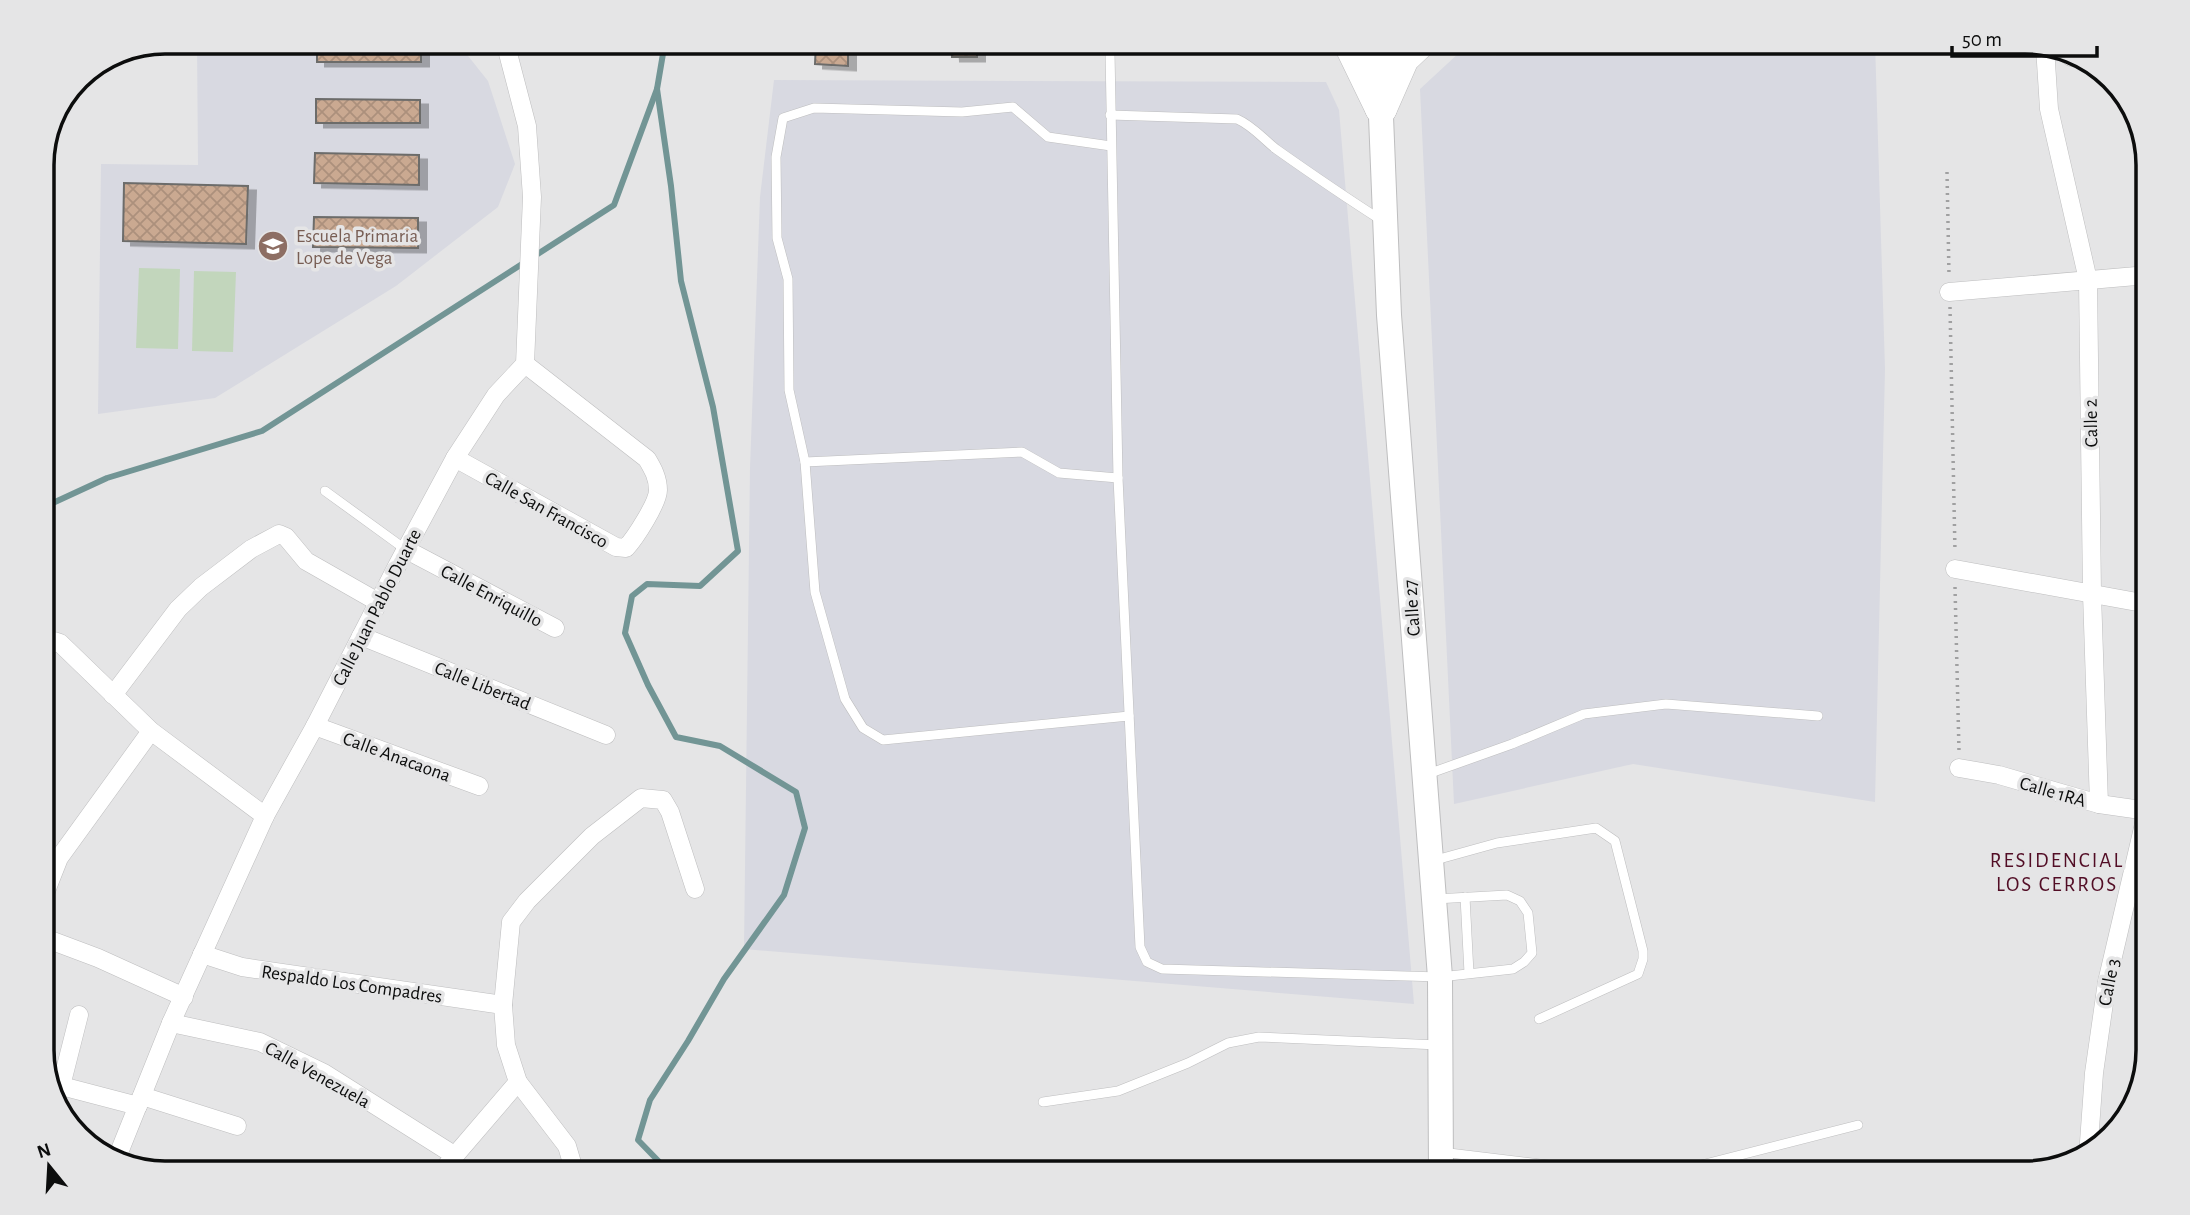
<svg xmlns="http://www.w3.org/2000/svg" width="2190" height="1215" viewBox="0 0 2190 1215" font-family="'Alegreya Sans',sans-serif">
<style>
.built{fill:#d8d9e1}
.green{fill:#c2d6bc}
.lines{fill:none;stroke-linecap:round;stroke-linejoin:round}
.stream{stroke:#729595;stroke-width:6}
.building{fill:url(#building-cross-hatch);stroke:#6c6c6b;stroke-width:2;filter:url(#shadow)}
.lane-casing{stroke:#bebebf;stroke-width:10}
.street-casing{stroke:#bebebf;stroke-width:19}
.secondary-casing{stroke:#bebebf;stroke-width:26}
.highway-casing{stroke:#bebebf;stroke-width:33}
.path{stroke:#a0a0a1;stroke-width:3.5;stroke-dasharray:2 5;stroke-linecap:butt}
.lane{stroke:#fff;stroke-width:9}
.street{stroke:#fff;stroke-width:18}
.secondary{stroke:#fff;stroke-width:24}
.highway{stroke:#fff;stroke-width:32}
.labels{text-anchor:middle;stroke-width:7;stroke-linejoin:round;paint-order:stroke}
.education-label{font-size:19px;fill:#785e54;stroke:#e5e5e6;text-anchor:start}
.street-label{font-size:19px;fill:#0c0d0d;stroke:#e5e5e6}
.neighbourhood-label{font-size:21px;letter-spacing:2px;fill:#520d25;stroke:#e5e5e6}
.rim{fill:none;stroke:#0c0d0d;stroke-width:3.5}
</style>
<defs>
<pattern id="building-cross-hatch" width="8" height="8" patternUnits="userSpaceOnUse" patternTransform="scale(1.75)"><rect width="8" height="8" fill="#caa991"/><path d="M0 0l8 8M0 8l8-8" fill="none" stroke="#ac907c"/></pattern>
<filter id="shadow"><feDropShadow dx="8" dy="4.5" stdDeviation="0" flood-color="#0004"/></filter>
</defs>
<rect width="100%" height="100%" fill="#e5e5e6"/>
<g class="built">
<path d="M197 42H457L488 81 515 164 498 207 396 286 215 398 98 414 101 164 198 165Z"/>
<path d="M1496 42H1875L1885 369 1875 802 1633 764 1454 804 1420 89 1460 52 1496 56Z"/>
<path d="M774 80 1326 82 1339 110 1414 1004 744 949 750 468 760 197Z"/>
</g>
<g class="green">
<path d="M139 268 180 269 178 349 136 348Z"/>
<path d="M194 271 236 272 233 352 192 351Z"/>
</g>
<g class="lines">
<g class="stream">
<path d="M657 89 671 186 681 281 713 407 738 551 700 586 647 584 632 596 625 633 648 685 676 737 720 746 796 792 805 828 784 895 724 979 688 1041 650 1100 638 1140 670 1173"/>
<path d="M42 508 107 478 262 431 614 205 657 89 665 42"/>
</g>
</g>
<g class="building">
<rect x="317" y="42" width="104" height="20"/>
<path d="M816 42H848V66L815 64Z"/>
<path d="M951 42H977V57H952Z"/>
<path d="M316 99 420 100V123H316Z"/>
<path d="M315 153 419 155V185L314 183Z"/>
<path d="M124 183 248 186 246 244 123 241Z"/>
<path d="M314 217 418 218V248L313 247Z"/>
</g>
<g class="lines">
<g class="lane-casing">
<g id="lane">
<path d="M1110 52 1118 478 1140 947 1147 962 1162 969 1440 977 1513 969 1524 962 1532 953 1528 913 1520 901 1507 895 1435 899"/>
<path d="M1110 115 1237 119C1253 126 1262 138 1276 149 1310 173 1345 197 1381 220"/>
<path d="M1111 146 1048 137 1013 107 962 112 814 108 783 118 776 157 777 238 788 279 789 390 805 462 815 592 845 699 863 728 883 740 1129 716"/>
<path d="M805 462 1022 452 1059 473 1118 478"/>
<path d="M325 491 405 549"/>
<path d="M1425 775 1512 744 1584 714 1666 704 1818 716"/>
<path d="M1432 861 1497 843 1596 828 1615 841 1643 951V959L1638 974 1539 1019"/>
<path d="M1465 897 1469 973"/>
<path d="M1043 1102 1118 1091 1188 1063 1228 1043 1259 1037 1438 1045"/>
<path d="M1441 1152 1615 1173"/>
<path d="M1670 1173 1858 1125"/>
</g>
</g>
<g class="street-casing">
<g id="street">
<path d="M2045 47 2049 109 2088 280 2092 594 2099 804"/>
<path d="M2066 53 2071 57 2085 58"/>
<path d="M1949 292 2148 275"/>
<path d="M455 458 616 547 626 548C635 538 658 503 658 490 658 478 653 469 647 459L525 364"/>
<path d="M405 549 555 628"/>
<path d="M1955 569 2148 604"/>
<path d="M361 636 606 735"/>
<path d="M42 652 54 641 60 643 151 731 265 816"/>
<path d="M113 695 178 609 201 587 251 549 279 534 286 537 306 561 378 602"/>
<path d="M315 726 479 786"/>
<path d="M1959 768 1999 775 2099 804 2148 811"/>
<path d="M42 901 59 858 151 731"/>
<path d="M42 937 98 958 184 997"/>
<path d="M202 954 242 967 503 1005"/>
<path d="M171 1023 260 1042 324 1073 454 1155"/>
<path d="M50 1083 138 1106"/>
<path d="M61 1086 79 1015"/>
<path d="M142 1096 237 1126"/>
<path d="M2088 1156 2094 1073 2107 982 2147 811"/>
<path d="M116 1160 171 1023 265 816 315 726 398 564 455 458 496 395 525 364 532 197 527 126 505 42"/>
<path d="M440 1173 518 1082"/>
<path d="M566 1173 572 1163 567 1146 518 1082 506 1045 503 1005 511 922 527 901 592 836 641 798 663 800 670 812 695 889"/>
</g>
</g>
<g class="secondary-casing">
<path id="secondary" d="M1378 42 1389 315 1440 977 1441 1173"/>
</g>
<g class="highway-casing">
<g id="highway">
<path d="M1349 42 1381 108"/>
<path d="M1381 108 1403 58 1420 42"/>
</g>
</g>
<g class="path">
<path d="M1947 172 1949 275"/>
<path d="M1950 307 1955 552"/>
<path d="M1955 587 1959 751"/>
</g>
<use href="#lane" class="lane"/>
<use href="#street" class="street"/>
<use href="#secondary" class="secondary"/>
<use href="#highway" class="highway"/>
</g>
<defs>
<g id="school-disc" transform="scale(1.575)"><circle r="9.5" fill="#8d6e63" stroke="#e5e5e6"/><path d="M0-5L7-2L0 1L-7-2ZM-4 1L0 2.5L4 1V4Q0 6-4 4Z" fill="#fff"/></g>
</defs>
<g fill-rule="evenodd">
<use href="#school-disc" x="273" y="246"/>
</g>
<g class="labels">
<g class="education-label">
<text x="296" y="242">Escuela Primaria<tspan x="296" dy="22">Lope de Vega</tspan></text>
</g>
<g class="street-label">
<text transform="translate(2090 423) rotate(-91)" y="7">Calle 2</text>
<text transform="translate(547 509) rotate(29)" y="7">Calle San Francisco</text>
<text transform="translate(492 595) rotate(28)" y="7">Calle Enriquillo</text>
<text transform="translate(376 607) rotate(-63)" y="7">Calle Juan Pablo Duarte</text>
<text transform="translate(1411 608) rotate(-94)" y="7">Calle 27</text>
<text transform="translate(483 685) rotate(22)" y="7">Calle Libertad</text>
<text transform="translate(397 756) rotate(20)" y="7">Calle Anacaona</text>
<text transform="translate(2053 791) rotate(16)" y="7">Calle 1RA</text>
<text transform="translate(2108 982) rotate(-79)" y="7">Calle 3</text>
<text transform="translate(352 983) rotate(8)" y="7">Respaldo Los Compadres</text>
<text transform="translate(318 1074) rotate(29)" y="7">Calle Venezuela</text>
</g>
<g class="neighbourhood-label">
<text x="2057" y="867">RESIDENCIAL<tspan x="2057" dy="24">LOS CERROS</tspan></text>
</g>
</g>
<path d="M0 0H2190V1215H0ZM165 54H2025A111 111 0 0 1 2136 165V1050A111 111 0 0 1 2025 1161H165A111 111 0 0 1 54 1050V165A111 111 0 0 1 165 54Z" fill="#e5e5e6" fill-rule="evenodd"/>
<path class="rim" d="M165 54H2025A111 111 0 0 1 2136 165V1050A111 111 0 0 1 2025 1161H165A111 111 0 0 1 54 1050V165A111 111 0 0 1 165 54Z"/>
<g transform="translate(49 1166) rotate(342)" stroke="#e5e5e6" stroke-width="5" paint-order="stroke">
<path d="M0-5L12 26L0 18L-12 26Z" fill="#0c0d0d"/>
<text y="-10" font-size="19" font-weight="bold" text-anchor="middle" fill="#0c0d0d">N</text>
</g>
<path d="M1952 46v10h145v-10" fill="none" stroke="#0c0d0d" stroke-width="3.5"/>
<text x="1962" y="46" font-size="21" fill="#0c0d0d" stroke="#e5e5e6" stroke-width="5" paint-order="stroke">50 m</text>
</svg>
